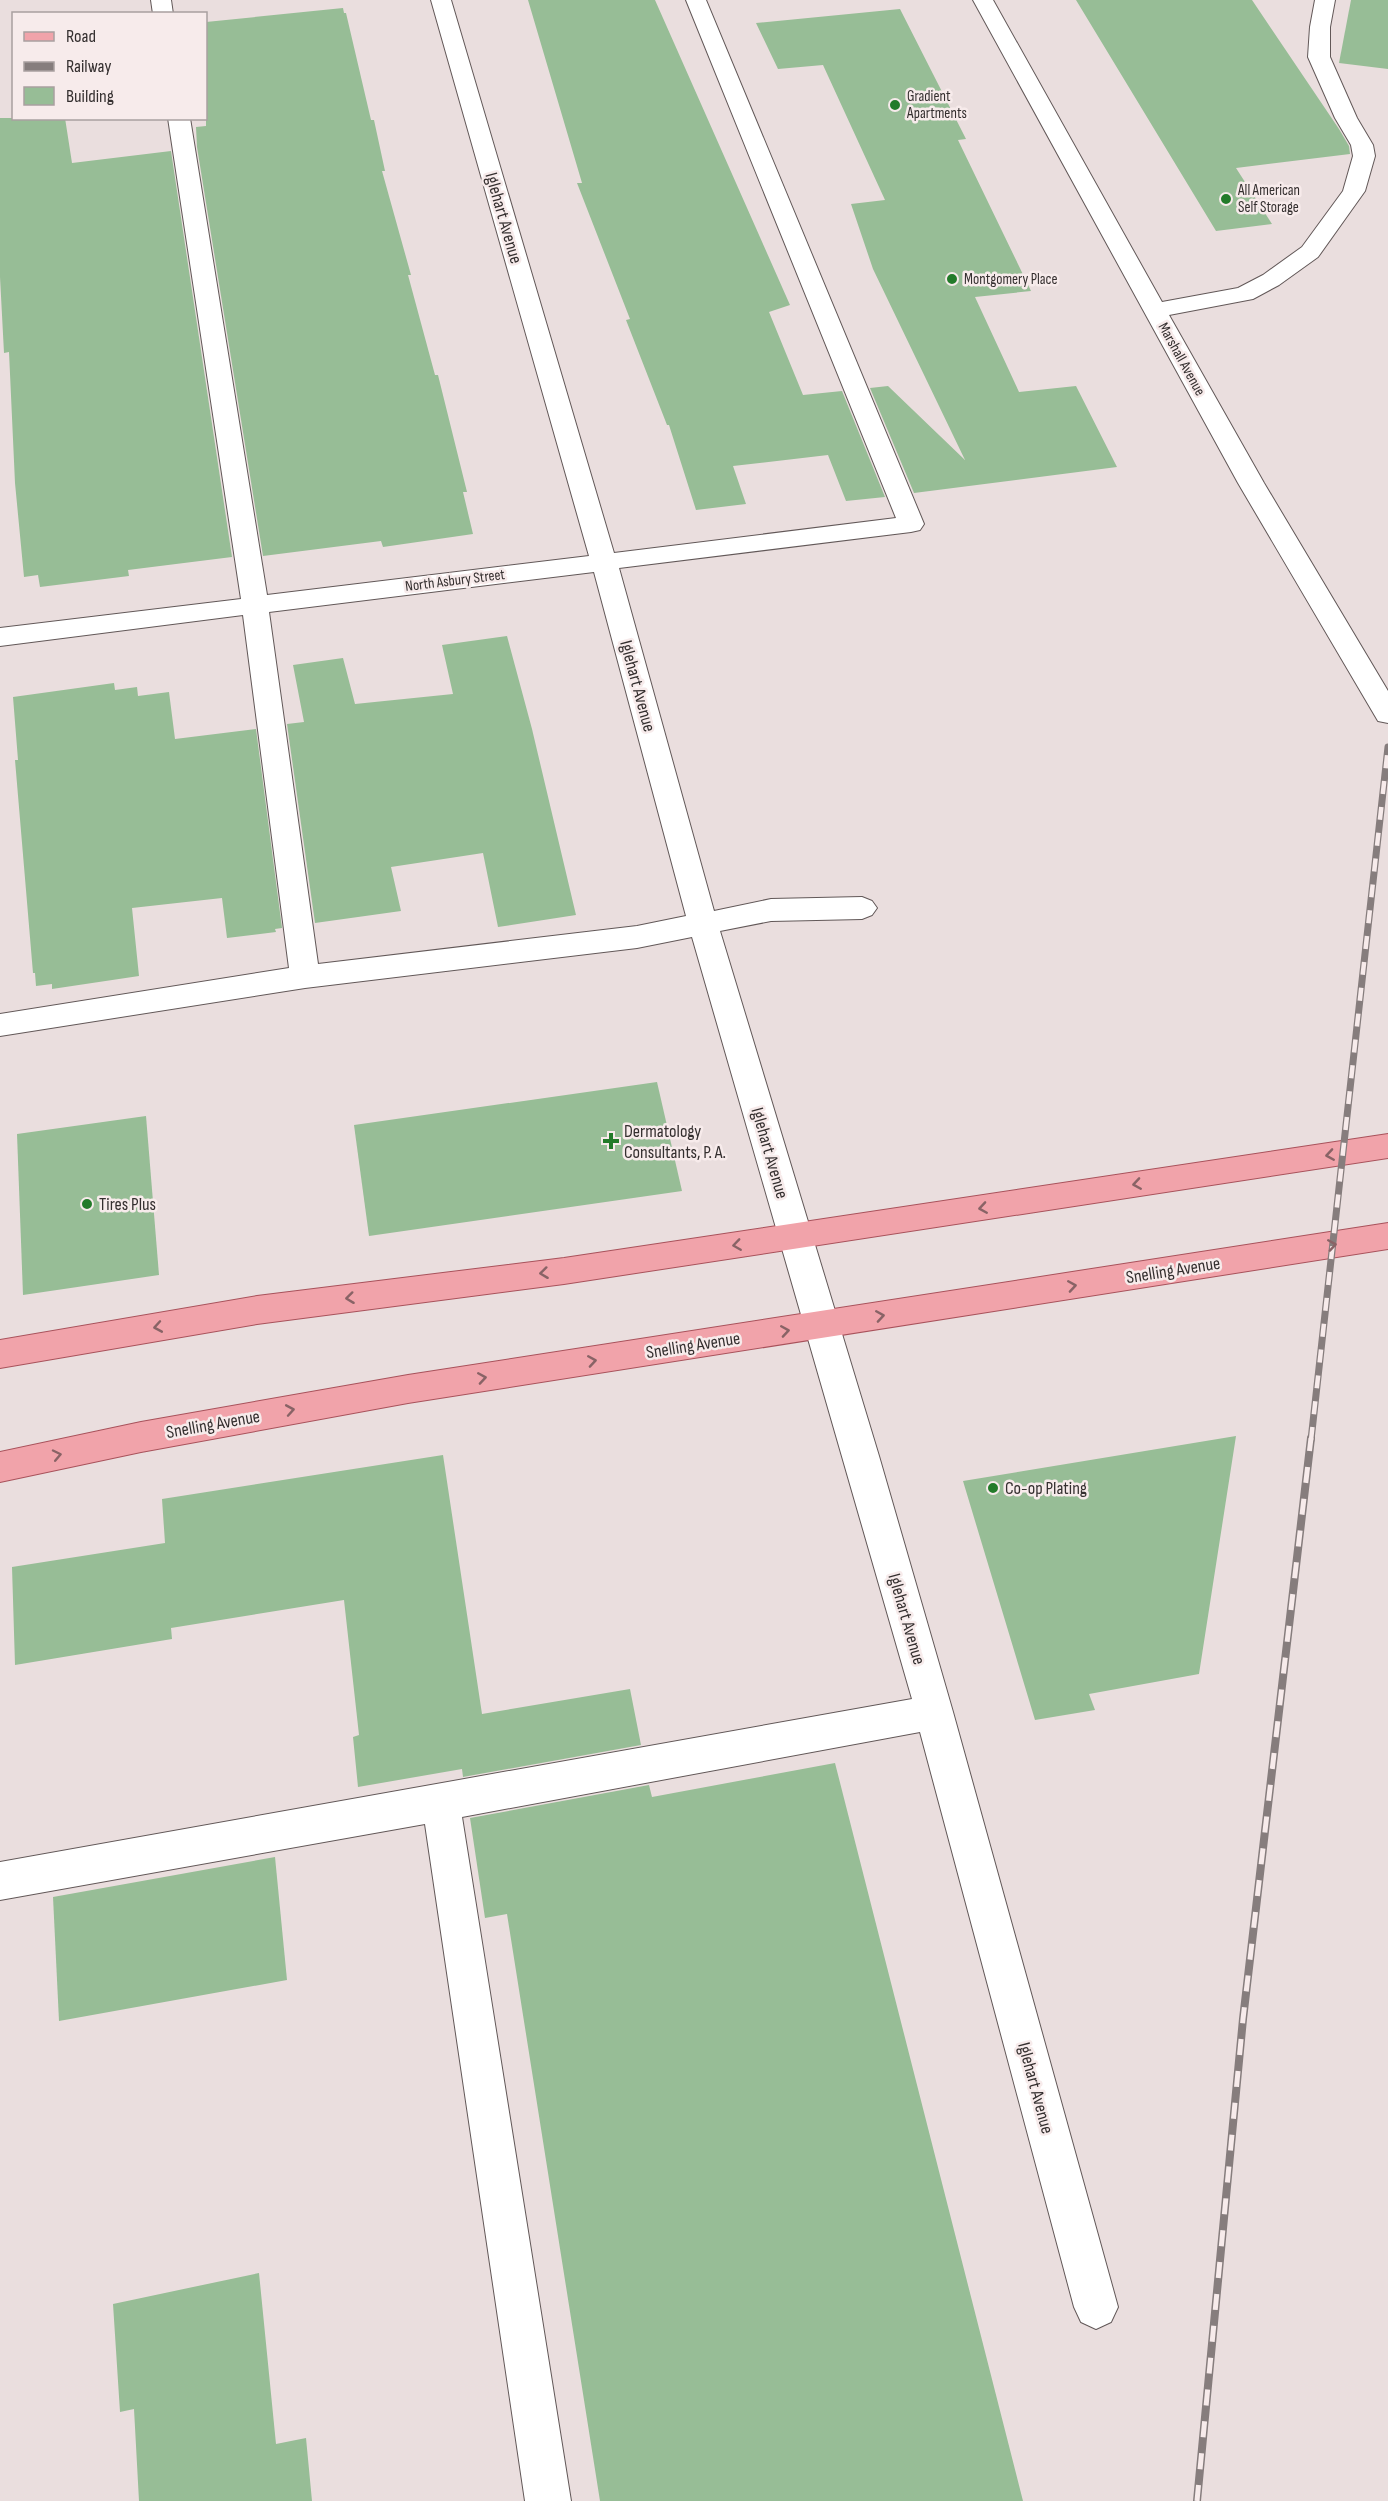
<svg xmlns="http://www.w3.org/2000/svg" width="1388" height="2501" viewBox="0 0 1388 2501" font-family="'Sofia Sans Condensed',sans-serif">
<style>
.building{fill:#97bd96}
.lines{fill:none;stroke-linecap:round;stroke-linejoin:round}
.minor-casing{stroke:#625858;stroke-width:2}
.major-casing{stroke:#a8525b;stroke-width:2}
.minor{fill:#fff;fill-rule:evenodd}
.major{fill:#f1a3aa;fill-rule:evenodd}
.rail-far1-casing{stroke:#867d7d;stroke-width:7}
.rail-casing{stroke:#867d7d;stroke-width:8}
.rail-far1{stroke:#f7ebeb;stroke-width:4.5;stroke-dasharray:13;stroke-linecap:butt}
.rail{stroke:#f7ebeb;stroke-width:5;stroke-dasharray:16;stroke-linecap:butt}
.oneway{stroke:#896366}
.poi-dot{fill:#237b2a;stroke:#f7ebeb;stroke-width:2}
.labels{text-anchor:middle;stroke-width:5;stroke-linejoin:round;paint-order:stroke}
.far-poi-label{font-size:15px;fill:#342f2f;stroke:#f7ebeb;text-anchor:start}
.far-street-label{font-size:15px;fill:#342f2f;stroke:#f7ebeb}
.street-label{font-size:18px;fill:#342f2f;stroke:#f7ebeb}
.poi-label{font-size:18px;fill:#342f2f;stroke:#f7ebeb;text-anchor:start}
</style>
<rect width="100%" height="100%" fill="#eadede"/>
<g class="building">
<path d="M528 0H655L790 305 769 312 803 395 842 391 885 497 846 501 828 455 733 466 746 504 696 510 669 425H667L626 320 630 319 577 183H582Z"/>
<path d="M1076 0H1252L1339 129 1349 146 1350 154 1236 168 1272 224 1216 231Z"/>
<path d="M1351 0H1388V69L1339 63Z"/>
<path d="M343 8 344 13H346L371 120H374L385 171H382L411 275H408L435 375H438L467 492H463L473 534 383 547 381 541 263 556 197 147 196 127 206 126V22Z"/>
<path d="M900 9 966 139 958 140 1031 291 975 297 1019 392 1076 386 1117 467 914 493 870 388 888 386 965 460 873 269 851 204 885 200 823 65 778 69 756 23Z"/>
<path d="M0 118H65L72 163 171 151 232 557 128 570 129 576 40 587 38 575 24 577 15 483 9 352 4 353 0 277Z"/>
<path d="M507 636 532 729 576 915 498 927 483 853 391 867 401 911 315 923 287 724 304 722 293 665 343 658 355 704 453 694 442 645Z"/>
<path d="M114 683 115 690 137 687 138 696 169 692 175 739 256 729 282 928 275 929 276 932 227 938 222 898 132 908 139 976 52 989V984L36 986 35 973H33L15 760H18L13 697Z"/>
<path d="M657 1082 682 1191 369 1236 354 1125Z"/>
<path d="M146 1116 159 1275 23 1295 17 1134Z"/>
<path d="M1236 1436 1199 1674 1089 1694 1095 1710 1035 1720 963 1481Z"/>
<path d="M443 1455 482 1714 630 1689 641 1745 463 1777 462 1769 358 1787 353 1737 359 1735 344 1600 171 1628 172 1639 15 1665 12 1567 165 1543 162 1499Z"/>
<path d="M835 1763 1023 2501H600L507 1914 485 1918 470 1818 649 1785 652 1797Z"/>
<path d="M275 1857 287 1980 59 2021 53 1897Z"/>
<path d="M259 2273 276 2444 306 2438 312 2501H139L134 2409 120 2412 113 2304Z"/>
</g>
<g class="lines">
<g class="minor-casing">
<g id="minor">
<path d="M151 0H171L173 14H153Z"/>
<path d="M431 0H451L614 553 896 518 686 0H706L924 524 920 530 911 532 619 568 714 911 771 899 862 897 872 901 877 908 872 915 862 919 771 921 720 931 879 1456 953 1712 1118 2307 1111 2322 1096 2329 1081 2322 1074 2307 920 1732 462 1817 571 2501H525L425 1824 0 1900V1862L912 1699 692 937 637 948 305 988 0 1036V1014L289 968 243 615 0 646V628L241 599 168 118H190L267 595 589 556ZM594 572 686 916 637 926 318 964 269 612Z"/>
<path d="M973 0H993L1162 302 1238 288 1263 275 1302 247 1343 191 1353 156 1351 145 1335 118 1308 57 1310 27 1315 0H1335L1330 27V57L1357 118 1373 145 1375 156 1365 191 1318 257 1279 285 1253 299 1169 315 1264 483 1388 691V723L1378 721 1238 483Z"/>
</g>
</g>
<g class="major-casing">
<g id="major">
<path d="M1388 1134V1158L564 1284 257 1324 0 1368V1340L257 1296 564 1258Z"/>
<path d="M1388 1223V1249L408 1403 141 1452 0 1482V1452L141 1422 408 1375Z"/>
</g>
</g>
<use href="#minor" class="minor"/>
<use href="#major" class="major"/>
<g class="rail-far1-casing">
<path id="rail-far1" d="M1311 1440 1388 747"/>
</g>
<g class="rail-casing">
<path id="rail" d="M1197 2501 1243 2019 1311 1438"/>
</g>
<use href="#rail-far1" class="rail-far1"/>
<use href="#rail" class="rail"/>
</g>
<defs><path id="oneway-chevron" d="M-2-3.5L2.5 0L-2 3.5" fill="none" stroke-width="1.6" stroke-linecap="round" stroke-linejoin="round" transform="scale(1.5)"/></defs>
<g class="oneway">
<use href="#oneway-chevron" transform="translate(1330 1155) rotate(171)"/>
<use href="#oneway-chevron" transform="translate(1137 1184) rotate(171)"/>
<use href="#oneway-chevron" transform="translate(983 1208) rotate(171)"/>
<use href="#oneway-chevron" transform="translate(737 1245) rotate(172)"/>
<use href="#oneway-chevron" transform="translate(1332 1245) rotate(-9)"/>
<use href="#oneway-chevron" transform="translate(544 1273) rotate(173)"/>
<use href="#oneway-chevron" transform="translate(1072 1286) rotate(-9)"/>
<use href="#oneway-chevron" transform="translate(350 1298) rotate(173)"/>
<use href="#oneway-chevron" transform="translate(880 1316) rotate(-9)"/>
<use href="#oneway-chevron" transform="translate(158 1327) rotate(170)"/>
<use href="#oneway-chevron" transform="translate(785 1331) rotate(-9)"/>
<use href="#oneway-chevron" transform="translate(592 1361) rotate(-9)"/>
<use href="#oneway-chevron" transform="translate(482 1378) rotate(-9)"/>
<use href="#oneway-chevron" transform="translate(290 1410) rotate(-10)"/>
<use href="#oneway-chevron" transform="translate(57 1455) rotate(-12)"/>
</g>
<g class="poi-dot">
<circle cx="895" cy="105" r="6"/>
<circle cx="1226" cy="199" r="6"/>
<circle cx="952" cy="279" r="6"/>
<path d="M608 1132h6v6h6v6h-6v6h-6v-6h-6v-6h6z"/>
<circle cx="87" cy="1204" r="6"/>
<circle cx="993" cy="1488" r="6"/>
</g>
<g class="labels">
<g class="far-poi-label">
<text x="907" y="101">Gradient<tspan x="907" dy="17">Apartments</tspan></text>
<text x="1238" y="195">All American<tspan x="1238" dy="17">Self Storage</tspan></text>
<text x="964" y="284">Montgomery Place</text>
</g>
<g class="far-street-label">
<text transform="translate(1182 359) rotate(61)" y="5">Marshall Avenue</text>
<text transform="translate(455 580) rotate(-7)" y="5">North Asbury Street</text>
</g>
<g class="street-label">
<text transform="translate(504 218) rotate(74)" y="6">Iglehart Avenue</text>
<text transform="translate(638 686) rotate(75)" y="6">Iglehart Avenue</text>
<text transform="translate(770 1153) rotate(74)" y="6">Iglehart Avenue</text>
<text transform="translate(1173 1270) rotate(-9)" y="6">Snelling Avenue</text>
<text transform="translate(693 1345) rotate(-9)" y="6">Snelling Avenue</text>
<text transform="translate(213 1424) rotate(-10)" y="6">Snelling Avenue</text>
<text transform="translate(907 1619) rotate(74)" y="6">Iglehart Avenue</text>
<text transform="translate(1036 2088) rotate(75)" y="6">Iglehart Avenue</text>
</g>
<g class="poi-label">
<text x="624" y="1137">Dermatology<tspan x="624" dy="21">Consultants, P. A.</tspan></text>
<text x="99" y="1210">Tires Plus</text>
<text x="1005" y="1494">Co-op Plating</text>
</g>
</g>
<rect x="12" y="12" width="195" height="108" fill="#f7ebeb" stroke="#a9a0a0" stroke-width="1.5"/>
<rect x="24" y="32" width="30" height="9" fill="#f1a3aa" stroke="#a9a0a0" stroke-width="1.5"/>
<text x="66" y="42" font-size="18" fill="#342f2f">Road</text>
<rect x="24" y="62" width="30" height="9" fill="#867d7d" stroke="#a9a0a0" stroke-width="1.5"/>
<text x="66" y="72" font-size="18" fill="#342f2f">Railway</text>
<rect x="24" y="87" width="30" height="18" fill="#97bd96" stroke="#a9a0a0" stroke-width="1.5"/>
<text x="66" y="102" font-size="18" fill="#342f2f">Building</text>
</svg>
